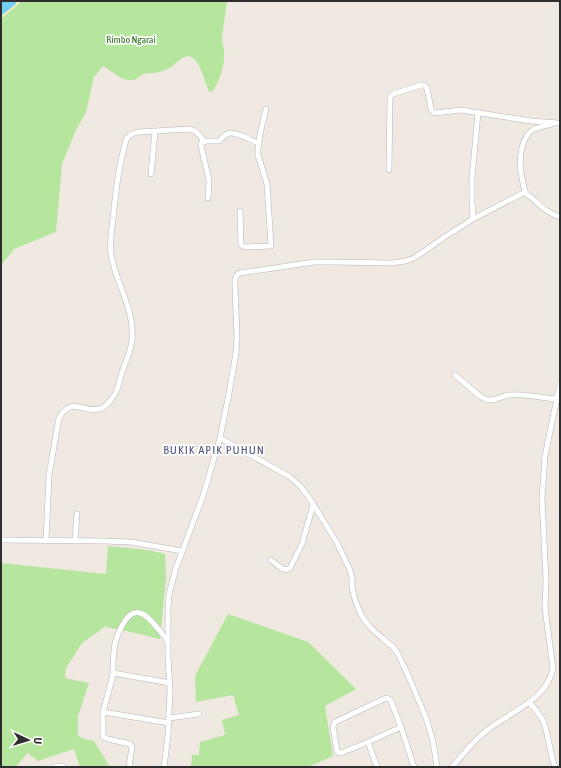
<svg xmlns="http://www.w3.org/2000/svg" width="561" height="768" viewBox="0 0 561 768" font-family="'Asap Condensed',sans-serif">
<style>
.green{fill:#b6e59e}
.sand{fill:#f3ecc5}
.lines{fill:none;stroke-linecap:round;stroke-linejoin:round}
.river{stroke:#75cff0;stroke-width:11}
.minor-casing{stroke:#b4b7c1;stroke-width:6}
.minor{stroke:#fff;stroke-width:5}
.labels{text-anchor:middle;stroke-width:3.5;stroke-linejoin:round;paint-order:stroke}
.park-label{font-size:10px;fill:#2c6e1b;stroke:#fff}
.quarter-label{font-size:12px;letter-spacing:1px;fill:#4d5680;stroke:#fff}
</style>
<rect width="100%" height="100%" fill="#efe9e1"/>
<g class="green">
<path d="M1 1H227L222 37C222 42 224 47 224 52 225 67 220 79 213 91L210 92 209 91C205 82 201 64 193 58 185 52 176 64 170 68 165 70 160 72 155 73 151 73 147 73 143 74 138 77 136 81 130 80 120 80 111 70 103 66L94 77 86 112 76 130 62 164 56 232 14 249 1 265Z"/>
<path d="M108 546 148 550 165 554 166 578 160 639 127 631 110 628 106 626 82 643 66 668 65 678 89 683 78 716V736L81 738 94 741 110 767H80L74 749 38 761 28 753 15 767H1V563L106 574Z"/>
<path d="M228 614 308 642 356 689 325 706 333 756 308 767H191L192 755H199L200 742 225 735 222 720 239 715 233 695 196 702 195 676Z"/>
</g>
<path class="sand" d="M1 1H22L1 19Z"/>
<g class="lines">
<path class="river" d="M1 9 11 1"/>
<g class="minor-casing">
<g id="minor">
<path d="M552 124C545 126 537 127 531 131 518 143 519 168 523 183 524 186 524 190 525 192 527 195 530 196 532 198 543 208 546 212 560 217"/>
<path d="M389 170 390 97 393 94 421 85H424L427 88 431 109 433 112 435 113 461 110 531 121 558 123"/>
<path d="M151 174 155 131"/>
<path d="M208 198 209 180 201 146V143L207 141H219C222 138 225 134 230 133 237 132 251 140 258 143"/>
<path d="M240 211 241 245 244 247 271 246 267 184 258 155V149L260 134 266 109"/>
<path d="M473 219 472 201V178L478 113"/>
<path d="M455 375 481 397C492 404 498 397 509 395 521 393 544 398 557 399"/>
<path d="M220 438 290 477 301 487 308 496 336 541 350 570 352 578V587L354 596 358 608 363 618 371 628 382 638 393 647 398 654 408 675 426 718 433 741 437 767"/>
<path d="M1 540 105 541 131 542 182 551"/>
<path d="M46 540 49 475 59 418C71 396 83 413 99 409 106 407 113 398 116 392 119 386 120 378 122 372 126 362 131 350 132 340 135 310 116 283 111 255 109 240 113 224 114 209 116 190 118 171 123 152 124 148 125 142 127 138 130 134 133 133 138 132L189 129C197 131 200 135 204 142"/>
<path d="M75 540 77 514"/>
<path d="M271 560C277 564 283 573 290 568L302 544 313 505"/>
<path d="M113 675C113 666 113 658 114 650 115 639 126 608 140 613 150 616 161 633 168 641"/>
<path d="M529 702C535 709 543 717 545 726 549 739 550 754 555 767"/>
<path d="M103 712 169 723"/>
<path d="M169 718 199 714"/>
<path d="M401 727 368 742 341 753H339L337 751 333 727 334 724 335 722 386 698 389 699 391 701 401 727 414 767"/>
<path d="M368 742 377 767"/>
<path d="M54 767 60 766 64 767"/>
<path d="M129 767 132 747 130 744 108 739 105 738 103 736V712L113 675 116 673 119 674 170 683"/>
<path d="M164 767 168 735 170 689 168 657V608L169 594 176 568 203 496 220 438 229 393 236 353 237 337 235 287V279L237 275 240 273 314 262H330L392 263 406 261 414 258 426 250 443 238 473 219 525 192"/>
<path d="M452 767C463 755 473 741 486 731 508 713 548 700 553 668L545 608 546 580 542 498 545 456 560 384"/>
</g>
</g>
<use href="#minor" class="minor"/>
</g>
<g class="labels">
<g class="park-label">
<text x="131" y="43">Rimbo Ngarai</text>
</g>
<g class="quarter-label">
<text x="214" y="454">BUKIK APIK PUHUN</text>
</g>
</g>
<rect width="561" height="768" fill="none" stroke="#2e2e2e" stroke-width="4"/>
<g transform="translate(28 740) rotate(94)" stroke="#ffffff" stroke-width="3" paint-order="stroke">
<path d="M0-3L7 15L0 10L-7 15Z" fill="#2e2e2e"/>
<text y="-6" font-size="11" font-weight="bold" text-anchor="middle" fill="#2e2e2e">U</text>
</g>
</svg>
